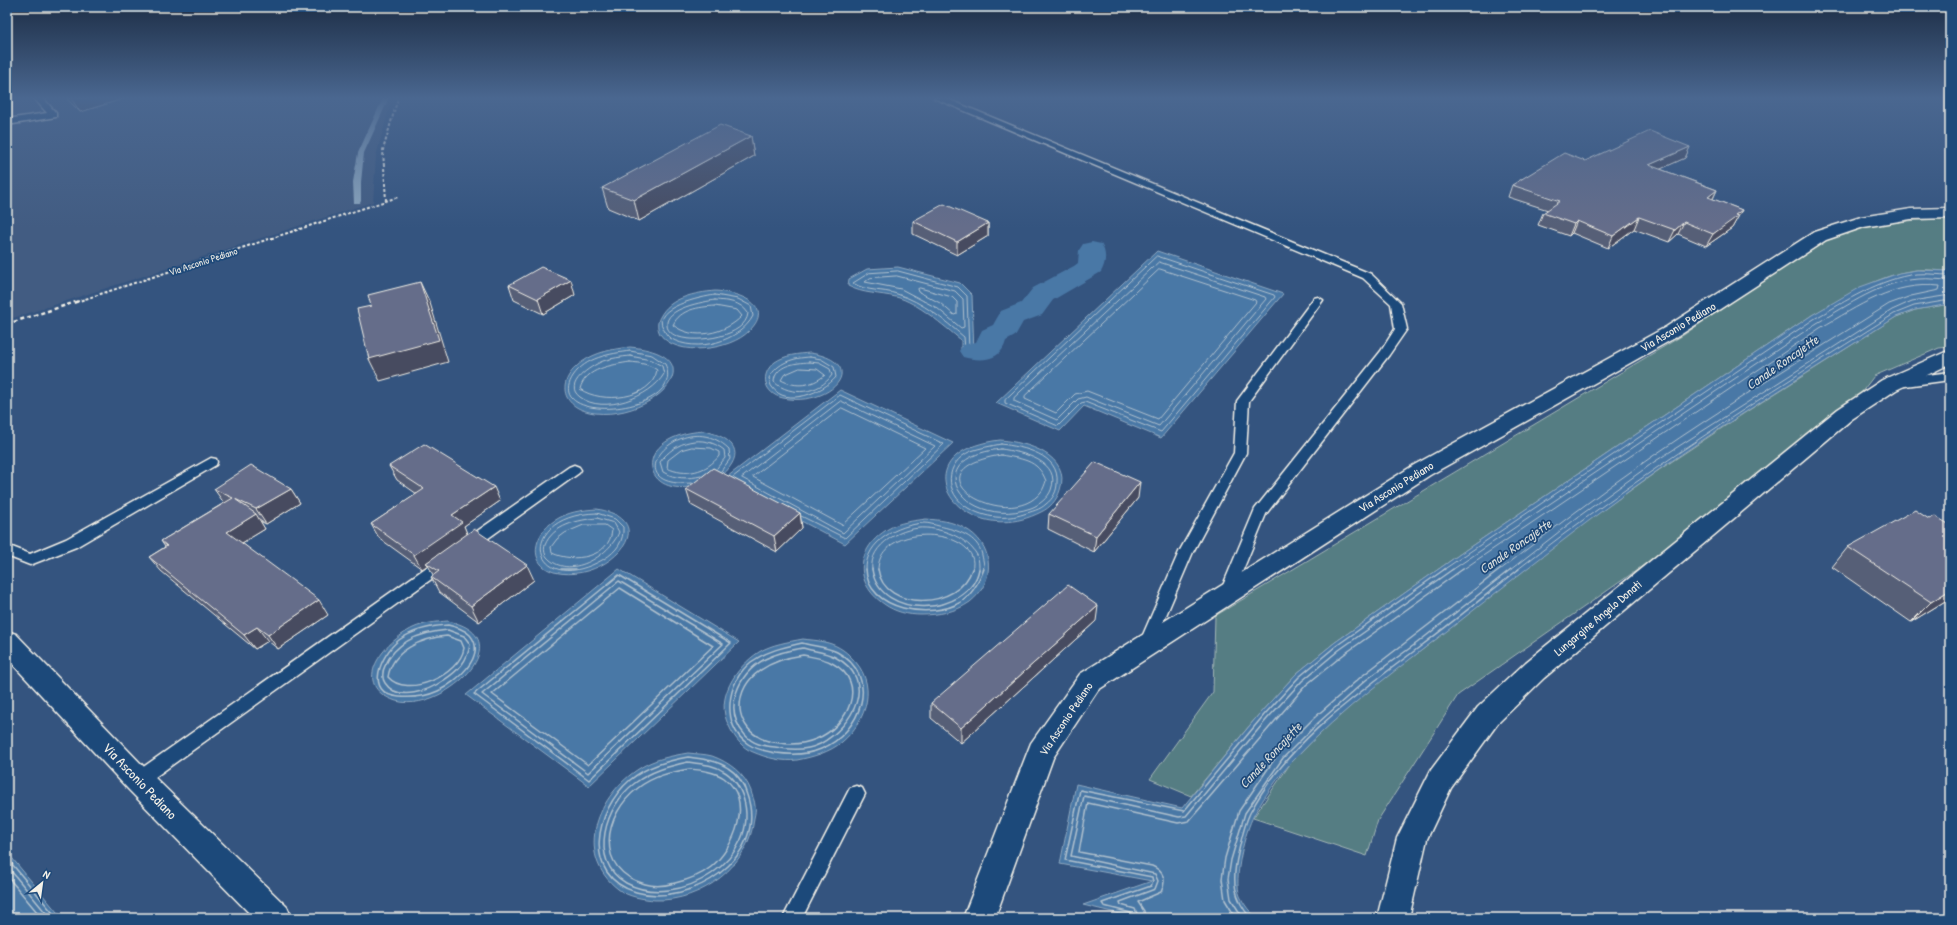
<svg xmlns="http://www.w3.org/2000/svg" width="1957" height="925" viewBox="0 0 1957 925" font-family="'Patrick Hand',sans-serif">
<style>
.built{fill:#435c82}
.green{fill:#557d83;stroke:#a4b7b6}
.water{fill:#4a78a6;stroke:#8ea8c0}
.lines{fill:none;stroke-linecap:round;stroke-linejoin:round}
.shore-far1{stroke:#b0c1ce;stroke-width:1}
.shore{stroke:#b0c1ce;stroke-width:1.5}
.stream{fill:#8ea8c0;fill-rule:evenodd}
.canal{fill:#4a78a6;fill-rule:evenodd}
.service-casing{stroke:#f4f1e8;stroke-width:3}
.minor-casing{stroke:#f4f1e8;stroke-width:3}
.path-far1{stroke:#f4f1e8;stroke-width:2;stroke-dasharray:3 2;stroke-linecap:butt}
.path{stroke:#f4f1e8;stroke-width:2.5;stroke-dasharray:4 3;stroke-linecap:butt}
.service{fill:#1f4a7a;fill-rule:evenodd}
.minor{fill:#1f4a7a;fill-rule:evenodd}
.wall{fill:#575e77;stroke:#f4f1e8}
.shaded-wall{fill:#474c61;stroke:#f4f1e8}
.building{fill:#656d8a;stroke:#f4f1e8}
.labels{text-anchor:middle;stroke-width:3.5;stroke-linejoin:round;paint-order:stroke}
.far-street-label{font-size:10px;fill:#f4f1e8;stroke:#1f4a7a}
.street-label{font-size:12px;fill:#f4f1e8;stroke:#1f4a7a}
.water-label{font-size:13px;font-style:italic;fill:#dadfde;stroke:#1f4a7a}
.near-street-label{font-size:14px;fill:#f4f1e8;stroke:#1f4a7a}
</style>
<rect width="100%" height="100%" fill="#34547f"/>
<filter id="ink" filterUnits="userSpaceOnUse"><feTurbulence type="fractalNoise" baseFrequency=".025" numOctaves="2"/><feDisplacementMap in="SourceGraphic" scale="8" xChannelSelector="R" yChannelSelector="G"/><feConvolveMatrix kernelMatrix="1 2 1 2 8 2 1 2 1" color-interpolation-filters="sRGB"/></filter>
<g filter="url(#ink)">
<path class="built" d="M7 98H392L376 156 373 202 7 320Z"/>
<g class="green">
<path d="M1950 219V271C1939 271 1927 269 1916 270 1877 275 1846 297 1812 315L1467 549 1334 643 1296 674 1260 713 1191 796 1150 779 1213 692 1215 616 1685 334 1825 238 1864 226 1917 220Z"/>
<path d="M1950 304V347L1939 348 1874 376 1845 414 1637 570 1458 695 1378 820 1367 856 1253 818 1290 764 1324 729 1372 687 1422 650 1583 524 1659 470 1746 412 1896 317 1915 310Z"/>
</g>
<g class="water">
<path d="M1157 251 1283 294 1161 438 1084 406 1060 431 996 403Z"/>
<path d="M898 267 960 283 972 295 974 355 965 356 961 352V340C944 326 917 302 896 297 879 293 863 294 848 286L849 279 867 269Z"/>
<path d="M1917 270 1950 271V304L1915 310 1896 317C1816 368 1734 417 1657 471 1589 519 1525 570 1460 621 1402 666 1342 708 1292 762 1280 774 1262 800 1254 815 1245 831 1233 879 1240 896 1244 905 1250 912 1257 918H1137L1083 905 1152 881 1060 864 1076 784 1182 808 1260 713 1296 674 1334 643 1467 549 1812 315 1860 287 1899 273Z"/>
<path d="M715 291C736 292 777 304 749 331 731 350 676 358 660 334 657 328 657 322 660 317 670 297 695 293 715 291Z"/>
<path d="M630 347C718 355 654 420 595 413 562 409 554 382 582 362 596 352 613 349 630 347Z"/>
<path d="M810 353C871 362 832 408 783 398 764 394 759 374 775 362 785 355 798 354 810 353Z"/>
<path d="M840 390 953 443 845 544 723 480Z"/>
<path d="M704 431C723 435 746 446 729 468 723 477 713 480 704 483 644 506 625 436 704 431Z"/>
<path d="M1000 440C1026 442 1072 455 1060 490 1057 500 1050 508 1041 512 961 553 893 453 1000 440Z"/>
<path d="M597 509C667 521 605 585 554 572 527 564 534 534 554 521 567 512 581 510 597 509Z"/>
<path d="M926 519C939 520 952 521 964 528 994 543 997 581 970 602 956 612 938 615 921 615 908 615 895 612 884 604 853 583 856 548 888 529 899 522 913 521 926 519Z"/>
<path d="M619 569 739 642 589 786 466 695Z"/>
<path d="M448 621C525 637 443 715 396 701 348 685 384 642 413 628 424 623 436 622 448 621Z"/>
<path d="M803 639C809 640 817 640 824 642 835 644 845 650 852 658 878 683 868 720 842 742 830 752 813 757 797 760 783 762 767 758 753 752 742 748 734 737 729 726 714 699 736 667 759 652 772 644 788 642 803 639Z"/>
<path d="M688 753C696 754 705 754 712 756 729 762 745 774 751 791 752 796 755 801 755 806 756 809 755 814 754 818 750 865 702 902 655 900 643 899 628 897 618 889 573 854 598 794 640 768 654 759 671 756 688 753Z"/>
<path d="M7 852 62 918H7Z"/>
</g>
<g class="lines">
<g class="shore-far1">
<path d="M1157 256 1274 295 1275 297 1161 432 1085 402 1081 403 1058 426 1005 403V400Z"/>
<path d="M1159 262 1265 297 1266 299 1159 426 1086 397 1078 399 1057 420 1014 401V398Z"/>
<path d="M1160 269 1255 300 1256 302 1158 419 1087 391 1075 394 1056 413 1025 399V396Z"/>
<path d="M898 271 958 287 967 296 969 351 965 350 964 337C944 320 923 302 897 294 882 289 867 292 853 283L869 273Z"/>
<path d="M897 276 955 291 963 299 964 327 961 328 937 308 901 289 865 282 870 278Z"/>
<path d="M920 288 952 297 957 302V314L954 315 940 303 919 292 918 289Z"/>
<path d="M715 295 738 299 751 306 753 316C740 341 696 354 670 338 667 336 665 332 663 328 651 307 702 297 715 295Z"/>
<path d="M715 300C728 301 740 301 748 313 746 337 697 343 679 337 673 335 667 331 667 325 665 308 703 302 715 300Z"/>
<path d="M715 306 737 310 742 316C725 334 693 341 673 325 680 309 699 307 715 306Z"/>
<path d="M630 351 652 355 665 364C689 415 541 426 573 376 586 357 609 354 630 351Z"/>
<path d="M630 356 651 360 662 366 664 374C651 397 603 415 580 397 562 384 591 366 603 361 612 358 621 357 630 356Z"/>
<path d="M810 357 821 359 834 367 836 377C824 392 786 408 772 387 770 385 770 381 769 378 778 362 793 358 810 357Z"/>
<path d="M630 362C640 363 649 364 657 370 652 400 601 404 580 389 585 368 612 365 630 362Z"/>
<path d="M809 362 819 363 830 369 832 375C819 394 791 397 774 382 775 365 795 363 809 362Z"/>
<path d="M800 368 817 369 825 375C812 386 796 388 781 380L784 375Z"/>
<path d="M841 401 935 446 843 533 742 478Z"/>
<path d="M842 408 925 448 842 525 753 477Z"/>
<path d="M1001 444C1023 447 1060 454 1057 483 1057 491 1053 499 1046 504 1040 510 1032 511 1024 514 1006 520 985 518 968 508 944 493 944 463 971 451 980 448 991 446 1001 444Z"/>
<path d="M692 447 711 448 719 452V456C707 472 685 477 667 468L668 460 681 450Z"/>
<path d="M1001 449C1022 452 1062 461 1051 490 1048 498 1039 505 1031 508 964 531 915 458 1001 449Z"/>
<path d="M1001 455C1021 459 1038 459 1046 481 1045 484 1043 490 1041 492 1007 535 902 471 1001 455Z"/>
<path d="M701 476C688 479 675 479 663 472L660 462C675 441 703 433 724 450L725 458 717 468"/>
<path d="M733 477 840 395 944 444 845 538 801 516"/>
<path d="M692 483C611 489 682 403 729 449L730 459 721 471"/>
<path d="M597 513 615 519 623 527C624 541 617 551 604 559 532 601 512 515 597 513Z"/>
<path d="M597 518 614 523 619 532C610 556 568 581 547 557 544 553 544 549 545 545 553 525 578 520 597 518Z"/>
<path d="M584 525H605L612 530C610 558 573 563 552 553L551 547 557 539 565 533Z"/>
<path d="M866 570C865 541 898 525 924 523 929 523 935 525 939 526 957 530 978 536 982 555 983 561 985 565 983 570"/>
<path d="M872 570C868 544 904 526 927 528 946 530 967 538 977 555 979 559 979 565 979 570"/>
<path d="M878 570C878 519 985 528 972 570"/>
<path d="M1443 570 1814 319C1846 301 1879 279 1916 274 1927 273 1939 275 1950 275"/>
<path d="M1452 570 1817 323C1849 305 1881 281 1919 279 1929 278 1940 280 1950 280"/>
<path d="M1462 570 1820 328C1859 306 1893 281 1940 286L1939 290 1911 296 1889 304C1809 355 1728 404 1650 458 1598 494 1549 532 1500 570"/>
<path d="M1510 570 1578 517 1654 462 1892 310 1912 301 1950 295"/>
<path d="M1517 570C1637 476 1765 395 1894 314L1914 306 1950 300"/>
</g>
<g class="shore">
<path d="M561 569H576"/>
<path d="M866 569C867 611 932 620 961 602 973 594 979 582 984 569"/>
<path d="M872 569C879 621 970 617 979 569"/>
<path d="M878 569C884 613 960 609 972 569"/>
<path d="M619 575 731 643 589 780 474 694Z"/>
<path d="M619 581 723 644 588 773 482 694Z"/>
<path d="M620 588 713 646 588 765 492 694Z"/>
<path d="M448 625C456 627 464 629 470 635 488 656 455 683 438 691 425 697 413 698 399 697 363 694 381 654 399 640 413 630 431 626 448 625Z"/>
<path d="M448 630 464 636 470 644C468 661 458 671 444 680 430 690 398 703 385 683 382 679 382 671 385 666 396 640 422 632 448 630Z"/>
<path d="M447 636 461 641 464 648C460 675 407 699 388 677 392 650 422 638 447 636Z"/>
<path d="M802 643C813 646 828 647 837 652 882 676 861 733 821 749 807 755 791 755 776 753 766 751 757 750 748 744 720 725 727 681 751 662 766 651 784 647 802 643Z"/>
<path d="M803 648C813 651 826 652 835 657 879 680 853 726 820 744 806 751 789 750 775 747 763 746 753 744 745 735 722 709 738 674 765 659 777 653 790 650 803 648Z"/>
<path d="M803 655C812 657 824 658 832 663 870 683 847 727 816 739 804 744 792 745 780 743 772 742 764 741 757 736 748 731 741 720 740 709 739 674 774 659 803 655Z"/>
<path d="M688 757C702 759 716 760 728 768 738 774 744 784 747 795 769 857 691 908 636 892 581 876 595 810 630 780 647 766 667 761 688 757Z"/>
<path d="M688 762C700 764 713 764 723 771 733 776 739 786 743 797 763 859 678 911 626 883 587 861 606 804 635 783 651 771 669 766 688 762Z"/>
<path d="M689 769C700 770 714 771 724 778 754 801 735 847 711 867 701 875 688 880 675 883 665 886 655 887 645 884 594 870 603 815 638 788 653 776 671 772 689 769Z"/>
<path d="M7 858 57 918"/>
<path d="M7 866 50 918"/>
<path d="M7 876 42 918"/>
<path d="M1134 918 1131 913 1104 906 1102 903 1151 886 1153 882 1152 877 1065 860 1080 790 1184 811 1264 715 1299 677 1336 646 1445 569"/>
<path d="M1139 918 1135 909 1121 905 1120 902 1155 889 1158 881 1155 874 1071 856 1084 796 1179 817 1186 816 1267 719 1302 681 1339 650 1453 569"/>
<path d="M1145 918 1144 911 1138 902 1161 892C1167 881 1164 871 1152 866L1079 852 1088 803 1178 823 1189 821 1306 685 1343 655 1463 569"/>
<path d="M1236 918 1225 900 1222 879 1225 858 1239 811 1278 754 1314 718 1362 676 1501 569"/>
<path d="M1243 918 1231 899 1228 879 1231 860 1245 813 1283 758 1318 723 1366 680 1417 643 1511 569"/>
<path d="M1251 918C1233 899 1232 879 1238 854 1241 841 1244 825 1250 813 1287 742 1359 693 1421 646 1454 621 1486 595 1519 569"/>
</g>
<path class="stream" d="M383 98H389L364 153 361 182V201L360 203H354L353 182 358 153Z"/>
<path class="canal" d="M1092 242 1101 244C1107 253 1106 263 1101 272L1053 300 1042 315 1023 322 1015 336 1006 341C1001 361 981 362 963 357L959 351 963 345 976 342 982 330 993 325 1001 311 1021 303 1033 288 1074 266 1078 263 1079 250 1083 244Z"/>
<g class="service-casing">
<g id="service">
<path d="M34 98H43L56 113V117L7 125V119L47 113Z"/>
<path d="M934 98H945L1371 274 1401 303 1407 329 1389 355 1266 514 1231 599 1226 601 1221 599 1219 595 1255 509 1381 351 1395 329 1391 304 1363 278Z"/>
<path d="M1318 297 1323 300 1249 401 1246 453 1193 552 1152 648 1147 650 1142 648 1139 644 1179 552 1234 453 1237 401 1314 298Z"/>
<path d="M1950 372V380L1898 387 1892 383 1898 379Z"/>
<path d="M211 458 216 459 217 462 216 465 76 547 30 565 7 556V545L30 554 66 539Z"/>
<path d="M574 465 579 467 581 470 579 473 473 549 468 550 463 549 461 545 463 541 569 467Z"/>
<path d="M446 556 451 557 453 561 451 565 144 785 138 788 132 785 129 780 132 775 441 557Z"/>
<path d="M856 786 862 788 865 794 802 918H783L850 788Z"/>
</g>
</g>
<g class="minor-casing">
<g id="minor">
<path d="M1950 208V218L1911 219 1864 227 1826 240 1680 335 1430 475 1098 690 1053 758 995 918H963L1031 743 1080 674 1414 465 1666 327 1814 232 1861 217 1911 209Z"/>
<path d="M1950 350V364L1896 390 1852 419 1544 678 1498 723 1451 788 1427 839 1409 918H1377L1397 838 1431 770 1478 707 1526 662 1838 409 1882 380Z"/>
<path d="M7 631 16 634 148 771 287 907 292 918H254L128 789 7 658Z"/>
</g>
</g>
<g class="path-far1">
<path d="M386 201 383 150 398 98"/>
<path d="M76 302 398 197"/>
</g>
<path class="path" d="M7 324 79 301"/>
<use href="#service" class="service"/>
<use href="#minor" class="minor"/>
</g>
<g class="wall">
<path d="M66 98H126L80 112Z"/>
<path d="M751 136 754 156 639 221 608 208 602 188Z"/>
<path d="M1690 147 1685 158 1660 169 1717 190 1713 199 1742 210 1732 228 1706 246 1678 234 1669 242 1634 229 1608 248 1572 233 1569 236 1538 225 1543 213 1548 210 1508 197 1512 185Z"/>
<path d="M913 221 988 223V236L957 255 913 234Z"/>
<path d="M509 285 575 295 543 314 514 300Z"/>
<path d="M389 466 500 501 464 526 467 534 534 580 479 622 439 592 431 577 433 575 428 565 422 569 379 538 371 524 417 494 397 480Z"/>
<path d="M214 489H291L300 503 266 524 260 521 265 529 242 543 328 615 278 649 268 641 255 649 161 571 149 557 165 547 161 541 224 503Z"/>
<path d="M686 489 800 513 802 528 777 552 691 505Z"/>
<path d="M1138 498 1094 552 1048 529 1049 514Z"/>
<path d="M1929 519 1950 598 1911 622 1832 567 1848 547Z"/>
<path d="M1096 621 961 743 931 718V703Z"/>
</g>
<g class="shaded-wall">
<path d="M71 98H126L80 112Z"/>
<path d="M751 136 754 156 639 221 634 200Z"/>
<path d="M1690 147 1685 158 1643 177 1649 165Z"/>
<path d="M1717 190 1711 202 1708 197Z"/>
<path d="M1742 210 1732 228 1706 246 1713 234 1735 215Z"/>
<path d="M1639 217 1634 229 1608 248 1613 236Z"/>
<path d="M1577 221 1572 233 1569 236 1574 224Z"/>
<path d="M1684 222 1678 234 1669 242 1675 230Z"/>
<path d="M988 223V236L957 255V242Z"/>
<path d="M571 280 575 295 543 314 538 299Z"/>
<path d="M420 282 430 303 448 362 380 381 369 359Z"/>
<path d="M1140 482 1138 498 1094 552 1096 536Z"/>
<path d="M494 487 500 501 464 526 468 536 426 563 428 565 422 569 414 555 452 515Z"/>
<path d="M291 489 300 503 266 524 256 509Z"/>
<path d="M800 513 802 528 777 552 774 536Z"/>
<path d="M256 514 265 529 237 546 227 532Z"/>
<path d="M527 565 534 580 479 622 471 606Z"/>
<path d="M1950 590V598L1911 622 1931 602Z"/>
<path d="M319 600 328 615 278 649 268 635Z"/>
<path d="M1098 606 1096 621 961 743V728Z"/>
<path d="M257 627 268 641 255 649 244 635Z"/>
</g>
<g class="building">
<path d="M720 125 751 136 634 200 602 188Z"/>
<path d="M1650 131 1690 147 1649 165 1717 190 1708 197 1742 210 1735 215 1738 216 1713 234 1684 222 1675 230 1639 217 1613 236 1577 221 1574 224 1543 213 1560 201 1512 185 1564 153 1585 161Z"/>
<path d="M944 204 988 223 957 242 913 221Z"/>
<path d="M541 267 571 280 538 299 509 285Z"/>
<path d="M420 282 439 340 369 359 357 309 371 306 368 295Z"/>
<path d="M424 444 494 487 452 515 462 522 414 555 371 524 424 489 389 466Z"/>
<path d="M1095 462 1140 482 1096 536 1049 514Z"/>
<path d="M251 465 291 489 256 509 235 499 256 514 227 532 319 600 268 635 257 627 244 635 149 557 167 546 161 541 233 498 214 489Z"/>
<path d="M713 468 800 513 774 536 686 489Z"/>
<path d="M1915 510 1929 519 1935 516 1950 525V590L1931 602 1848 547Z"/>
<path d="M474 529 527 565 471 606 431 577 439 571 426 563Z"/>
<path d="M1068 585 1098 606 961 728 931 703Z"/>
</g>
</g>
<linearGradient id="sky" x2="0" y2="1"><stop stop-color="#1d2e46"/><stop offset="0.43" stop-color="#4a6790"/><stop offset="1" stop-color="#4a6790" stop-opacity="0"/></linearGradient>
<rect width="1957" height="228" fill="url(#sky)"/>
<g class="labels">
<g class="far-street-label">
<text transform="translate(203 261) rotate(-18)" y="4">Via Asconio Pediano</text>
</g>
<g class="street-label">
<text transform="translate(1678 327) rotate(-31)" y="4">Via Asconio Pediano</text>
<text transform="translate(1396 487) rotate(-32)" y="4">Via Asconio Pediano</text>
<text transform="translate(1598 618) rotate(-40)" y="4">Lungargine Angelo Donati</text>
<text transform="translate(1066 719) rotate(-56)" y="4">Via Asconio Pediano</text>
</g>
<g class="water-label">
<text transform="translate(1782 362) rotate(-35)" y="5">Canale Roncajette</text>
<text transform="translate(1515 546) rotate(-35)" y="5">Canale Roncajette</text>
<text transform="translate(1270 755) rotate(-47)" y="5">Canale Roncajette</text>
</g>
<g class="near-street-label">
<text transform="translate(140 781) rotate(46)" y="5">Via Asconio Pediano</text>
</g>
</g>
<rect width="1957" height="925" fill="none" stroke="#1f4a7a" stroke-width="24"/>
<rect x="12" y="12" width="1933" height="901" fill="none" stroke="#f4f1e8" stroke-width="1.5" filter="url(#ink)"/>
<g transform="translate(42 883) rotate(29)" stroke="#1f4a7a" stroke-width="3" paint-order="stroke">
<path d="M0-3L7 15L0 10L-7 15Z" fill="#f4f1e8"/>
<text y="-6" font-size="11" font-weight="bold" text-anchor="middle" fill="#f4f1e8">N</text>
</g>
</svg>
